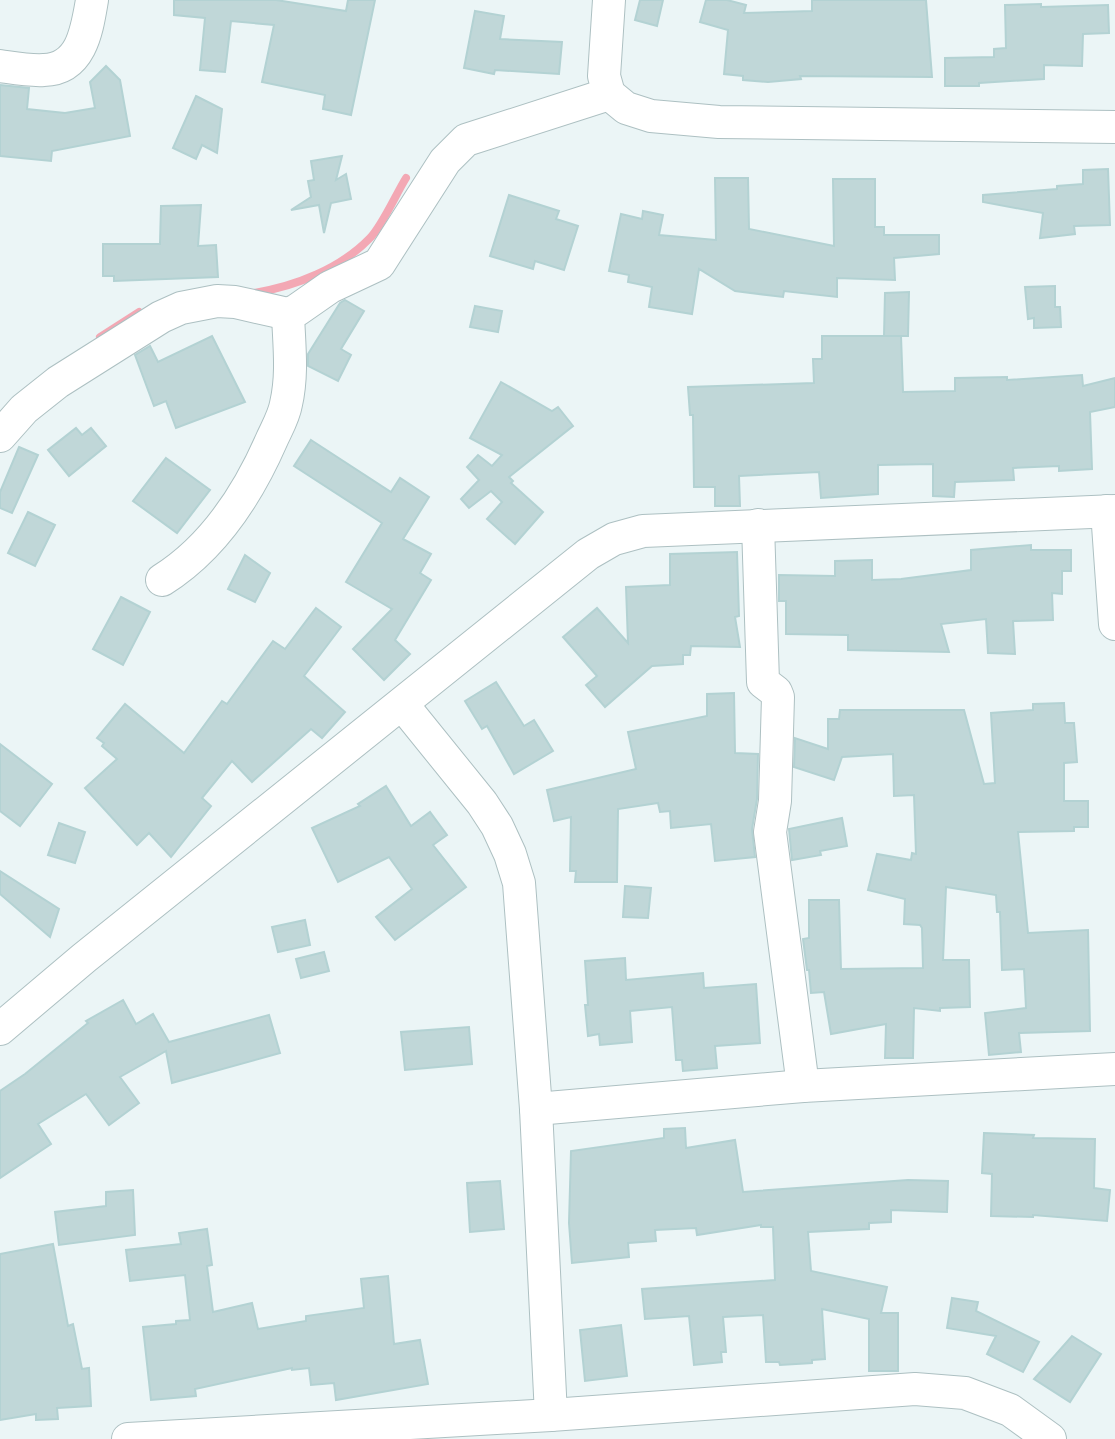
<svg xmlns="http://www.w3.org/2000/svg" width="1115" height="1439" viewBox="0 0 1115 1439" font-family="Jost,sans-serif">
<style>
.lines{fill:none;stroke-linecap:round;stroke-linejoin:round}
.stream{stroke:#f3a8b4;stroke-width:8}
.building{fill:#c0d7d8;stroke:#b3d2d3;stroke-width:2}
.minor-casing{stroke:#adc0c2;stroke-width:34}
.minor{stroke:#fff;stroke-width:32}
</style>
<rect width="100%" height="100%" fill="#ebf5f6"/>
<g class="lines">
<g class="stream">
<path d="M254 293C296 286 340 269 370 238 382 226 396 194 406 178"/>
<path d="M100 337 139 312"/>
</g>
</g>
<g class="building">
<path d="M174 0H276L346 11 348 0H375L351 115 323 109 325 95 262 82 274 25 231 21 225 72 200 70 205 18 174 15Z"/>
<path d="M640 0H663L657 26 635 20Z"/>
<path d="M706 0H727L746 5 744 13 812 11V0H926L932 77 800 76 801 79 768 82 743 80V76L724 74 728 30 700 22Z"/>
<path d="M1041 4V7L1108 5 1109 33 1083 34 1082 66 1044 65V79L979 83V86H945V58L994 57V49L1006 48 1005 5Z"/>
<path d="M475 11 504 16 500 39 562 42 559 74 495 70 494 74 464 68Z"/>
<path d="M106 66 120 80 130 136 52 151 51 161 0 156V85L29 88 27 109 65 113 95 108 90 82Z"/>
<path d="M196 96 222 109 217 153 202 145 196 159 173 148Z"/>
<path d="M342 156 336 180 346 174 351 199 331 203 324 233 319 205 291 210 311 197 308 181 314 180 311 161Z"/>
<path d="M1108 169 1110 225 1074 226 1075 234 1040 238 1043 213 983 202V195L1057 189V186L1083 184V170Z"/>
<path d="M715 178H748L749 229 834 246 833 179H875V227H884V235H939V254L894 258 895 280 837 278V297L784 291 783 297 735 291 699 269 692 314 649 307 652 287 628 282 629 275 609 271 621 214 642 219 643 211 663 215 659 235 716 240Z"/>
<path d="M509 195 559 211 556 219 578 226 564 270 535 261 533 269 490 256Z"/>
<path d="M201 205 198 246 216 245 218 277 114 281V276H103V244H160L161 206Z"/>
<path d="M1055 286V307H1060L1061 327 1034 328V318L1028 319 1025 287Z"/>
<path d="M909 292 908 336H884L885 293Z"/>
<path d="M345 300 364 311 341 349 351 355 338 381 308 366V354L340 303Z"/>
<path d="M475 306 502 311 498 332 470 327Z"/>
<path d="M212 336 245 402 176 428 166 401 154 406 135 355 150 346 158 362Z"/>
<path d="M822 336H901L903 392 955 391V378L1007 377V380L1082 375 1083 386 1115 378V407L1090 412 1092 469 1059 471V466L1013 468 1014 480 955 482 954 497 933 496V464L878 465V494L821 498 819 472 739 476 740 506H715V487H694L693 415H690L688 387 814 383 813 359H822Z"/>
<path d="M501 382 552 411 558 407 573 426 509 477 513 481 511 483 543 512 515 544 487 519 502 502 491 491 469 508 461 499 479 480 467 467 478 455 492 466 502 455 470 438Z"/>
<path d="M76 428 82 435 91 428 106 446 69 476 48 450Z"/>
<path d="M311 440 391 492 400 478 429 497 403 539 431 554 420 573 431 580 395 640 410 654 384 680 353 649 392 609 346 582 382 523 294 466Z"/>
<path d="M19 447 38 455 12 513 0 508V492Z"/>
<path d="M166 458 210 490 177 533 133 501Z"/>
<path d="M28 512 55 525 35 566 8 553Z"/>
<path d="M1031 545V550H1071V571H1062V594L1052 593 1053 620 1013 621 1015 654 988 653 986 619 941 624 949 652 848 650V635L786 634V601H779V575L835 576V561L872 560V580L901 579 971 570V550Z"/>
<path d="M737 552 739 616 735 617 740 647 691 646 690 655H683V664L652 666 605 707 586 685 597 676 563 637 597 608 628 643 626 587 670 585V554Z"/>
<path d="M245 555 270 573 255 602 228 589Z"/>
<path d="M121 597 150 612 123 665 93 649Z"/>
<path d="M316 608 341 627 304 676 345 712 322 738 311 729 252 782 232 761 202 798 211 806 171 857 149 833 137 845 85 788 117 759 102 746 104 743 97 738 125 704 184 753 222 701 227 704 273 641 285 649Z"/>
<path d="M496 682 524 726 534 720 553 751 514 774 487 726 482 729 465 701Z"/>
<path d="M734 693 735 753 758 754 757 799 752 829 755 857 715 861 711 824 671 828 670 811 660 812 658 803 618 809 617 882H575L576 871H570L571 817 554 821 547 790 636 769 628 732 707 716V694Z"/>
<path d="M1064 703 1065 723H1074L1077 762 1064 763V801H1088V827H1074V831L1018 832 1028 933 1088 930 1090 1031 1019 1033 1021 1052 989 1055 985 1013 1026 1008 1024 969 1002 970 1000 912H997L996 895 946 887 943 960H969L970 1007 940 1008V1011L914 1008 913 1058H885L886 1024 831 1034 824 992 811 993 809 970H807L803 939 809 938V900H839L841 969 923 968 922 928 920 925 904 924 905 899 868 890 877 854 911 860 912 853 916 854 914 795 894 796 893 754 842 757 834 780 794 767 795 738 828 749V719H839L840 710H964L984 784 995 783 991 713 1033 710V704Z"/>
<path d="M0 744 52 784 20 826 0 811Z"/>
<path d="M386 786 411 826 430 812 447 835 433 845 466 887 395 940 376 917 412 889 389 857 338 882 312 828 360 806 358 804Z"/>
<path d="M842 818 847 846 820 851 821 855 792 860 789 829Z"/>
<path d="M59 823 85 832 75 863 48 855Z"/>
<path d="M0 871 59 909 50 937 0 894Z"/>
<path d="M625 886 651 888 648 918 623 917Z"/>
<path d="M305 920 310 945 278 952 272 927Z"/>
<path d="M324 952 329 971 301 978 296 959Z"/>
<path d="M625 958 626 980 703 973 704 988 756 984 760 1043 715 1046 717 1068 683 1071 682 1060H676L672 1007 630 1011 632 1042 600 1045 599 1034 588 1036 585 1005H588L585 961Z"/>
<path d="M123 1000 136 1024 153 1014 169 1042 269 1015 280 1053 172 1083 166 1051 120 1077 139 1103 109 1125 86 1094 38 1124 51 1144 0 1178V1091L25 1074 88 1023 86 1021Z"/>
<path d="M469 1027 472 1064 405 1070 401 1032Z"/>
<path d="M685 1128 686 1148 735 1140 743 1192 908 1180 948 1181 947 1212 891 1210V1222L869 1223V1229L808 1232 811 1271 887 1287 881 1313H898V1371H869V1319L822 1309 825 1359 812 1360V1363L780 1365 779 1362H766L763 1315 723 1317 726 1352H721L722 1362 694 1365 689 1316 645 1319 642 1289 775 1280 773 1227H761V1225L697 1235 696 1228 655 1230 656 1241 628 1243 629 1257 572 1263 569 1223 571 1151 664 1138V1129Z"/>
<path d="M984 1133 1034 1135 1033 1138 1095 1139 1094 1188 1110 1190 1107 1221 1033 1215V1217L991 1216 992 1174 982 1173Z"/>
<path d="M500 1181 504 1229 470 1232 467 1183Z"/>
<path d="M133 1190 135 1235 59 1245 55 1212 106 1206V1192Z"/>
<path d="M207 1229 212 1265 207 1266 213 1312 252 1303 258 1329 306 1321V1316L364 1308 361 1279 388 1276 394 1344 420 1340 428 1384 336 1400 334 1383 311 1385 309 1368 292 1370V1368L195 1389 196 1396 151 1400 143 1327 176 1324V1321L190 1320 185 1275 130 1281 126 1250 181 1244 179 1233Z"/>
<path d="M53 1244 68 1326 73 1324 82 1369 89 1368 91 1406 57 1408 58 1419 36 1420V1414L0 1420V1254Z"/>
<path d="M952 1298 978 1302 976 1311 1039 1342 1023 1372 987 1354 996 1336 947 1328Z"/>
<path d="M621 1325 627 1376 585 1381 580 1330Z"/>
<path d="M1072 1336 1101 1354 1070 1402 1034 1379Z"/>
</g>
<g class="lines">
<g class="minor-casing">
<g id="minor">
<path d="M609 0 604 76 609 94 626 108 651 116 719 122 1115 127"/>
<path d="M0 66C14 68 30 71 44 70 82 69 87 29 92 0"/>
<path d="M0 436 24 409 58 382 161 317 181 308 217 301 235 302 288 314 297 310 330 287 379 264 445 161 466 140 609 94"/>
<path d="M1107 511 1115 624"/>
<path d="M758 525 763 682 776 692 778 697 775 801 770 832 803 1086"/>
<path d="M162 580C213 548 248 494 272 439 277 428 284 416 286 404 293 374 289 344 288 314"/>
<path d="M402 704 482 803 497 826 510 854 519 883 536 1109 551 1415"/>
<path d="M0 1029 84 958 588 554 614 539 643 531 1115 511"/>
<path d="M536 1109 803 1086 1115 1069"/>
<path d="M128 1439 551 1415 915 1389 965 1393 1010 1410 1050 1439"/>
</g>
</g>
<use href="#minor" class="minor"/>
</g>
</svg>
